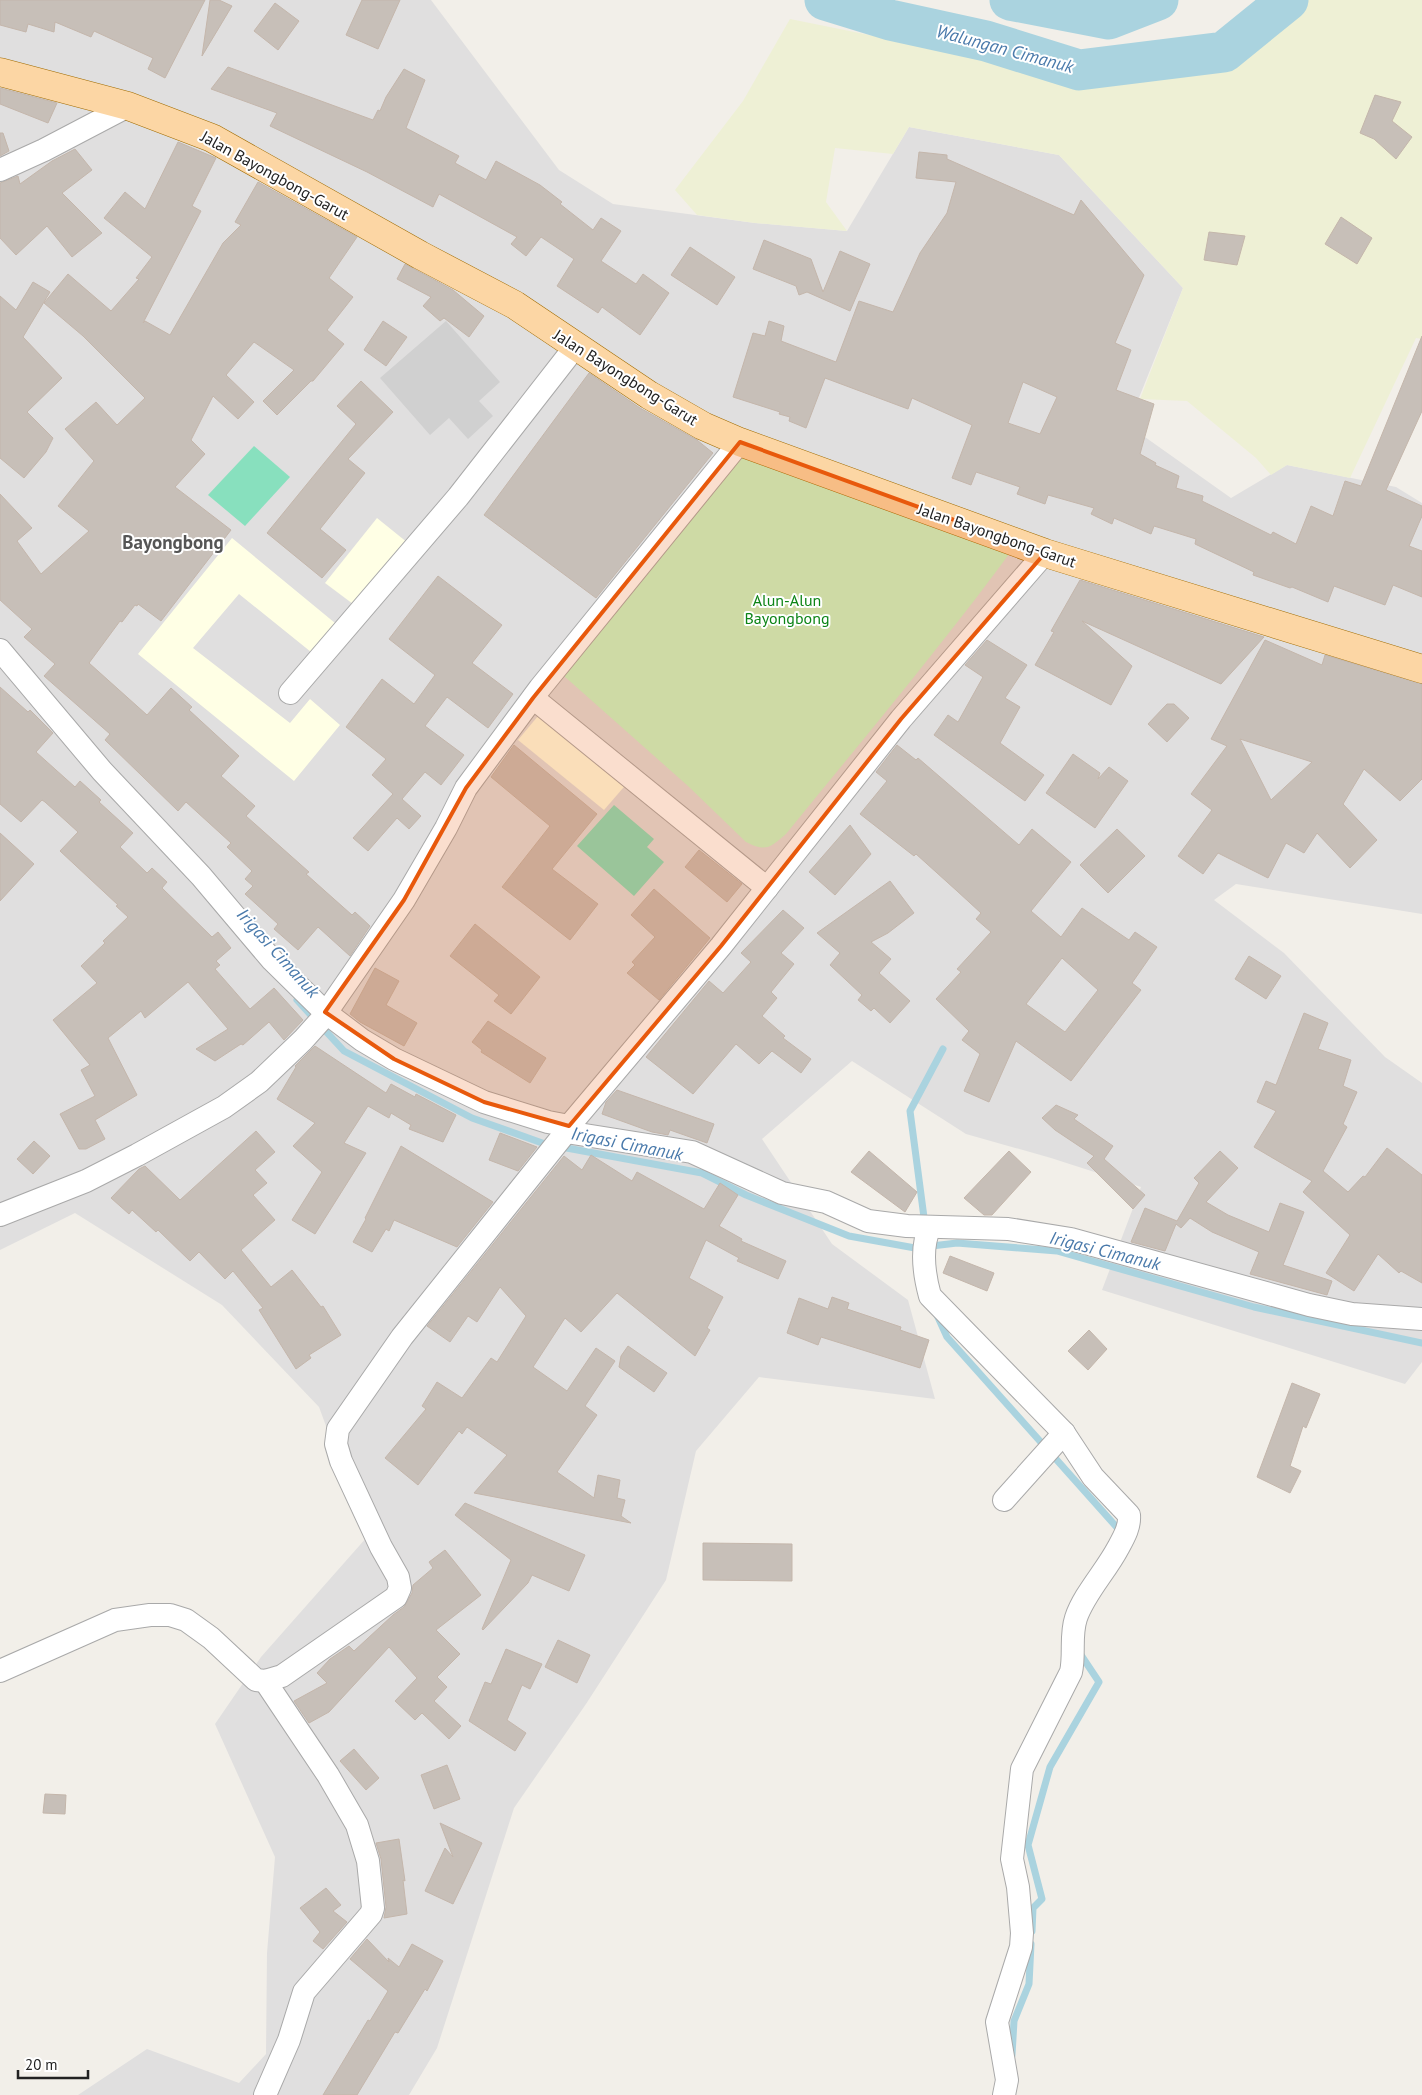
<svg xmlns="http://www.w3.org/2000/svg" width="1422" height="2095" viewBox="0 0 1422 2095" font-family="'PT Sans',sans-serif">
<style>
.residential{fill:#e0dfdf}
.education{fill:#ffffe5}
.religious{fill:#d0d0d0}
.farmland{fill:#eef0d5}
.park{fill:#c8facc}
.pitch{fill:#88e0be}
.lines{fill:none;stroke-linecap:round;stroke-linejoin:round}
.stream{stroke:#aad3df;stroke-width:7}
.river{stroke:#aad3df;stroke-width:41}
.building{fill:#c7bfb8;stroke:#c4b6ab;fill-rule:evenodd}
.minor-casing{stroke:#a9a9a9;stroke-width:24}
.major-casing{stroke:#a06b00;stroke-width:29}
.minor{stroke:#fff;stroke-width:22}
.major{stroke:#fcd6a4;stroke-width:28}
.marked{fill:#e8590c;fill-opacity:0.2;stroke:#e8590c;stroke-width:4;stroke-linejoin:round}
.labels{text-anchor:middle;stroke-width:4;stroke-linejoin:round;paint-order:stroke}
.street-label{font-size:16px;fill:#222;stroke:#fff}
.park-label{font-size:16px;fill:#0c8416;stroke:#fff}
.water-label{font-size:18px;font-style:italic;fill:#4a7aab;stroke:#fff}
.quarter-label{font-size:19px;font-weight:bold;fill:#555;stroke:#fff}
</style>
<rect width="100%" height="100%" fill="#f2efe9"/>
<path class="residential" d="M0 0H431L559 170 613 204 755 223 847 231 909 127 1059 155 1183 288 1128 425 1231 498 1287 465 1396 487 1422 503V914L1236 884 1214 900 1284 953 1385 1057 1422 1083V1362L1405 1384 1102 1290 1141 1187 1051 1158 966 1134 852 1061 762 1139 832 1244 908 1300 935 1399 759 1377 696 1451 666 1580 586 1704 514 1808 437 2048 409 2095H78L147 2049 239 2083 266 2054 267 1953 275 1857 215 1724 261 1657 367 1537 319 1407 222 1305 75 1213 0 1250Z"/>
<g class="education">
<path d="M377 518 408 543 357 607 325 583Z"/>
<path d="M232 538 335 623 311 652 239 594 193 648 290 723 310 699 340 725 294 781 138 654Z"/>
<path d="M543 710 630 780 604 810 518 740Z"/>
</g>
<path class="religious" d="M446 321 500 382 479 401 493 416 468 439 449 418 430 435 380 378Z"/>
<path class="farmland" d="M1302 0H1422V339L1416 338 1350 478 1287 465 1271 475 1256 458 1187 401 1140 399 1183 288 1059 155 909 127 893 154 835 148 826 202 847 231 755 223 697 215 675 190 743 101 790 19 1078 77 1229 57Z"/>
<path class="park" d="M739 438 1018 542C945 642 864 738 786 834 770 848 766 852 746 842L688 786 564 676Z"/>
<g class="pitch">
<path d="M254 446 290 477 245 526 208 495Z"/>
<path d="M614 805 654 839 647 847 664 862 634 896 577 846Z"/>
</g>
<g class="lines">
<g class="stream">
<path d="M297 1000 344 1051 472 1118 545 1144 702 1173 746 1195 849 1236 915 1248 957 1243 1057 1251 1254 1307 1422 1343"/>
<path d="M925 1225 910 1111 943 1049"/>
<path d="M937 1315 947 1337 1121 1532 1120 1534"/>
<path d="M1032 1931 1033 1908 1042 1899 1028 1845 1050 1767 1099 1682 1079 1652"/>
<path d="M1012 2055 1014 2021 1029 1984 1031 1944"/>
</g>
<g class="river">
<path d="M825 0 890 20 986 41 1079 70 1224 52 1288 0"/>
<path d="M1010 0 1109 19 1158 0"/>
</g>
</g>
<g class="building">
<path d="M0 0H205L165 78 148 69 153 58 94 31 91 37 55 22 54 32 28 24 26 32 0 25Z"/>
<path d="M210 0H219L232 6 202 56Z"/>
<path d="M362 0H400L378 49 346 35Z"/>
<path d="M275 3 299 21 278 50 254 31Z"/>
<path d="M228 67 373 120 378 110 380 111 386 97 404 69 425 80 406 128 459 156 455 163 486 180 496 161 540 185 562 202 560 204 593 230 601 218 621 231 601 261 636 284 643 274 669 293 640 335 602 307 598 313 557 286 574 259 541 237 526 256 511 244 517 237 439 194 433 207 367 172 270 126 277 113 211 89Z"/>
<path d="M0 88 57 103 48 123 0 104Z"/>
<path d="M1375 95 1401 102 1392 121 1412 137 1396 159 1374 139 1360 133Z"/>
<path d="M0 133H3L9 151 0 156Z"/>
<path d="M178 142 216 158 192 206 201 211 143 323 145 321 170 335 223 243 241 225 235 222 258 182 357 237 329 278 353 297 327 330 344 344 313 381H311L277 415 263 401 294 370 254 342 226 375 254 402 238 419 213 396 191 440 205 454 175 487 231 530 161 621 138 604 137 606 135 605 122 622 120 621 89 663 147 715 171 688 192 707 189 710 239 756 221 776 255 806 246 816 309 872 306 874 325 891 352 915 355 912 370 926 350 956 318 927 298 950 274 929 278 924 245 894 253 886 245 879 252 871 227 847 231 843 186 802 178 811 105 740 110 734 44 676 55 664 24 637 32 629 0 600V494L32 528 17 541 41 574 89 531 58 506 94 461 65 429 96 402 117 425 145 398 83 336 44 303 68 274 111 311 139 279 136 278 152 257 104 218 125 192 145 209Z"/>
<path d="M75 149 92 170 62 193 102 233 72 257 47 226 16 255 0 238V183L18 176 20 184 52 161Z"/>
<path d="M919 152 947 155V159L1074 215 1081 200 1144 275 1115 343 1131 350 1116 390 1154 404 1140 454 1156 463 1155 465 1179 476 1176 488 1203 496 1202 501 1271 535 1273 532 1296 544 1311 506 1333 516 1345 481 1361 486 1422 336V411L1386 490 1422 506V516L1409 546 1422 551V597L1393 585 1385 605 1334 586 1328 602 1292 587 1290 588 1253 575 1254 572 1195 544 1196 539 1154 526 1151 534 1114 518 1112 524 1091 514 1094 508 1048 495 1045 504 1017 494 1020 487 976 472 971 485 952 478 972 425 912 398 908 409 825 378 806 428 789 421 790 417 779 414 780 412 733 397 753 333 765 336 769 321 784 326 781 341 836 362 859 301 893 312 920 253 947 213 956 182 916 178ZM1023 382 1057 397 1040 434 1008 423Z"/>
<path d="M1341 217 1372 238 1357 264 1325 244Z"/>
<path d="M1209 232 1245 236 1237 265 1204 260Z"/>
<path d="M764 240 811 259 823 292 840 251 870 264 850 311 807 292 799 295 796 286 753 269Z"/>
<path d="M690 247 735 277 717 305 671 275Z"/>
<path d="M405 264 453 290 484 316 469 337 444 318 440 321 423 306 431 297 397 279Z"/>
<path d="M33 282 50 292 23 337 62 378 27 412 53 438 46 452 24 478 0 458V296L16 310Z"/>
<path d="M383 321 407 337 386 366 364 350Z"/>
<path d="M589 373 640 408 697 440 713 453 596 598 484 515Z"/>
<path d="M361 381 393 412 348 459 365 473 320 529 346 550 322 578 267 533 356 424 337 406Z"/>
<path d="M438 576 502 625 472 663 513 694 488 728 447 697 425 726 464 755 441 785 425 772 402 799 421 816 409 829 397 818 368 851 353 838 393 794 372 775 386 759 346 727 382 679 414 704 435 675 389 639Z"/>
<path d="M1080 580 1264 637 1221 684 1082 621 1132 666 1111 705 1035 665 1054 632 1051 631Z"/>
<path d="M987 640 1027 665 1005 698 1020 707 1000 743 1044 775 1025 801 934 735 948 715 958 722 983 677 965 665Z"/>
<path d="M1265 640 1322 665 1325 655 1422 684V779L1400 801 1364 769 1343 804 1377 840 1350 868 1317 833 1304 853 1286 843 1268 878 1218 853 1203 874 1178 856 1212 810 1191 794 1227 746 1211 739ZM1240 739 1312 762 1271 800Z"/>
<path d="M0 687 28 712 30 710 53 733 36 752 75 787 80 781 101 800 99 802 133 833 120 847 147 873 152 868 167 882 162 888 212 937 218 932 231 948 216 961 220 965 215 969 250 1009 274 988 303 1020 284 1040 269 1022 243 1045 241 1044 215 1061 196 1049 228 1029 188 982 145 1018 141 1011 108 1038 137 1095 95 1120 105 1139 86 1149H79L60 1114 95 1096 81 1070 90 1065 53 1020 97 983 81 966 105 943 103 941 128 917 116 906 118 905 60 851 78 832 45 802 42 800 21 822 0 804Z"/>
<path d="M1167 704H1174L1189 718 1167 742 1148 724Z"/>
<path d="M514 745 597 814 552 869 598 904 570 940 502 887 550 826 491 777Z"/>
<path d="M897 745 916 760 918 758 1019 845 1032 829 1071 862 1031 911 1061 937 1082 908 1129 940 1135 932 1157 947 1132 983 1141 990 1071 1081 1016 1041 989 1102 964 1091 980 1054 962 1040 969 1031 936 999 961 972 957 969 991 932 976 919 981 913 957 891 916 854 914 856 860 814 887 781 876 772ZM1062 958 1098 990 1065 1032 1026 1004Z"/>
<path d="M1073 754 1100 773 1098 779 1109 767 1128 781 1095 828 1046 793Z"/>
<path d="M850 825 871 854 835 895 809 872Z"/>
<path d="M1117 829 1145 856 1108 893 1080 865Z"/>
<path d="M0 833 34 864 0 901Z"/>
<path d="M699 850 742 884 727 902 685 867Z"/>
<path d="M890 881 914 913 888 933 871 942 891 959 879 973 910 1001 890 1023 874 1008 871 1011 858 1000 862 995 830 965 840 953 817 933Z"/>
<path d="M654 889 710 938 659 1000 627 973 635 965 632 962 655 937 631 915Z"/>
<path d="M783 910 804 928 781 953 794 964 771 992 777 998 762 1016 785 1036 783 1038 811 1059 801 1073 772 1051 759 1064 736 1044 693 1094 646 1057 709 981 723 993 751 962 741 953Z"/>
<path d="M475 924 540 977 511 1014 494 1001 499 995 450 956Z"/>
<path d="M1249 956 1281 976 1266 999 1235 979Z"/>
<path d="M375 968 399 981 386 1005 417 1023 404 1046 360 1022 350 1014Z"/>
<path d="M1304 1013 1328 1023 1318 1049 1351 1060 1343 1086 1357 1092 1343 1124 1347 1127 1323 1171 1348 1192 1363 1176 1365 1177 1387 1148 1422 1175V1283L1401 1271 1399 1273 1378 1254 1354 1291 1326 1273 1350 1235 1303 1192 1312 1181 1254 1147 1276 1111 1257 1102 1266 1081 1276 1085Z"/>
<path d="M488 1021 546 1058 530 1083 481 1052 482 1050 472 1042Z"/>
<path d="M315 1046 386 1093 391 1084 415 1097 416 1094 456 1115 443 1142 409 1129 411 1125 391 1113 389 1118 368 1106 344 1143 366 1153 315 1234 292 1220 322 1172 293 1146 315 1123 277 1099 296 1067 295 1066Z"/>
<path d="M617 1090 714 1124 707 1143 670 1130 668 1135 652 1132 602 1114 606 1102Z"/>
<path d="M1056 1105 1078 1115 1074 1119 1113 1146 1104 1159 1145 1195 1133 1209 1087 1163 1094 1156 1055 1130 1042 1118Z"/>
<path d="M256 1131 275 1152 255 1170 267 1183 253 1195 275 1220 241 1250 271 1287 292 1270 321 1307 323 1306 341 1335 309 1355 311 1358 296 1369 259 1310 263 1308 233 1271 225 1279 199 1252 190 1261 158 1230 156 1232 132 1210 129 1214 111 1198 139 1169 145 1166 180 1200Z"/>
<path d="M500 1133 537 1147 518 1171 489 1160Z"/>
<path d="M34 1141 50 1156 33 1174 17 1159Z"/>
<path d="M401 1146 493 1202 457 1247 394 1220 389 1231 386 1229 372 1252 353 1242 366 1219 365 1218Z"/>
<path d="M869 1151 917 1192 905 1212 851 1172Z"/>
<path d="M1009 1151 1031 1172 992 1215H984L964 1198Z"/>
<path d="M1220 1151 1238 1168 1206 1202 1228 1215 1269 1232 1280 1203 1304 1212 1283 1265 1332 1281 1327 1295 1250 1274 1259 1252 1212 1232 1190 1218 1181 1228 1176 1224 1165 1251 1131 1242 1145 1208 1177 1221 1199 1183 1194 1178Z"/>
<path d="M591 1155 632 1181 637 1172 704 1209 720 1183 738 1195 719 1226 742 1239 741 1241 786 1261 778 1279 737 1261 739 1258 706 1240 689 1278 723 1297 707 1328 710 1330 695 1356 617 1293 581 1332 565 1318 533 1367 567 1391 596 1348 615 1361 585 1406 597 1415 557 1472 594 1498 598 1475 620 1480 617 1498 625 1500 621 1516 631 1523 474 1493 507 1455 467 1427 462 1434 459 1431 418 1485 385 1458 426 1409 422 1406 437 1382 462 1398 491 1358 497 1362 526 1316 500 1287 477 1322 468 1316 450 1342 427 1326 564 1156 582 1170Z"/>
<path d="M950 1256 994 1273 987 1291 943 1273Z"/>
<path d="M832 1297 849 1303 847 1309 901 1327 900 1330 929 1340 920 1368 821 1337 818 1345 787 1333 799 1298 828 1309Z"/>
<path d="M1089 1330 1107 1349 1088 1370 1068 1351Z"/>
<path d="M628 1346 667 1373 654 1392 619 1367 621 1356Z"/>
<path d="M1292 1383 1320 1394 1306 1428 1303 1426 1290 1466 1301 1471 1290 1493 1257 1477Z"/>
<path d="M465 1503 585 1555 569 1591 532 1575 528 1583 483 1630 482 1629 511 1560 455 1515Z"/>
<path d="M703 1543 792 1544V1581L703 1580Z"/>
<path d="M445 1550 481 1595 436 1630 460 1654 437 1677 447 1687 434 1701 461 1726 449 1739 422 1713 415 1720 395 1701 417 1678 389 1647 329 1712 309 1723 294 1701 327 1683 317 1673 330 1659 349 1646 354 1651 393 1615 404 1607 412 1593 413 1585 433 1568 429 1562Z"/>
<path d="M558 1640 590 1655 577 1683 545 1667Z"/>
<path d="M506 1649 542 1664 530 1689 522 1685 507 1720 526 1733 515 1751 469 1721 485 1682 491 1684Z"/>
<path d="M354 1749 379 1778 366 1790 340 1761Z"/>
<path d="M447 1765 460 1799 434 1809 421 1775Z"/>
<path d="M45 1794 66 1795 65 1814 43 1813Z"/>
<path d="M440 1823 482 1843 453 1904 425 1891 445 1848 453 1857Z"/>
<path d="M399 1839 405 1881 403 1880 407 1914 384 1918 386 1907 381 1859 376 1843Z"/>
<path d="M326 1888 341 1905 333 1911 347 1922 323 1949 313 1941 320 1932 300 1908Z"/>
<path d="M367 1939 389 1962 388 1958 399 1967 412 1944 443 1961 427 1991 425 1989 398 2033 395 2032 357 2095H323L368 2020 370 2021 388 1991 350 1959Z"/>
</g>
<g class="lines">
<g class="minor-casing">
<g id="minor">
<path d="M0 170 44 150 128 106"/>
<path d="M0 650 102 771 201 876 272 960 325 1012 362 1040 394 1059 484 1102 548 1122 569 1126 721 946 901 719 1045 553"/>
<path d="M290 693 458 497 575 347"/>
<path d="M533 698 767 888"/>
<path d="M569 1126 566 1132 692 1152 782 1193 826 1202 868 1221 907 1226 1008 1229 1071 1239 1309 1305 1352 1314 1422 1319"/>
<path d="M0 1215 86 1181 137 1155 224 1107 259 1082 303 1040 321 1020 404 900 446 828 466 788 540 688 740 442"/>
<path d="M930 1227C920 1248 924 1274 930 1296L1064 1433 1093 1477 1129 1515C1130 1527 1124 1537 1118 1548 1106 1571 1084 1594 1076 1618 1070 1636 1075 1654 1071 1672L1022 1769 1012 1859 1018 1887 1022 1933 1021 1947 997 2022 1007 2080 1004 2095"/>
<path d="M1004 1500 1064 1433"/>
<path d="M0 1671 115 1620 150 1615H170L186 1620 211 1638 256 1680 265 1681 282 1676 396 1597 400 1588 398 1577 381 1547 341 1461 336 1444 338 1429 402 1337 566 1132"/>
<path d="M265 1681 328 1775 357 1825 368 1861 373 1908 371 1914 304 1992 289 2040 265 2095"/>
</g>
</g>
<g class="major-casing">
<path id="major" d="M0 72 128 106 212 138 420 255 515 305 649 395 703 426 740 442 1045 553 1422 669"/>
</g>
<use href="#minor" class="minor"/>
<use href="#major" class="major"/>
</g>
<path class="marked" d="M740 442 1045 553 901 719 721 946 569 1126 484 1102 394 1059 325 1012 404 900 466 788 533 698Z"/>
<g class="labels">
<g class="street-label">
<text transform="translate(275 175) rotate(29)" y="6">Jalan Bayongbong-Garut</text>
<text transform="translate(626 377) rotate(32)" y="6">Jalan Bayongbong-Garut</text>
<text transform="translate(997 535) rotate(19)" y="6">Jalan Bayongbong-Garut</text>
</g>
<g class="park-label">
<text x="787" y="606">Alun-Alun<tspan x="787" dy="18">Bayongbong</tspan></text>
</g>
<g class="water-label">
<text transform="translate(1005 49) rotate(15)" y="6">Walungan Cimanuk</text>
<text transform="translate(278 953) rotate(48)" y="6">Irigasi Cimanuk</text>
<text transform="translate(627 1144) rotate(11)" y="6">Irigasi Cimanuk</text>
<text transform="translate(1105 1251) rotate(14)" y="6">Irigasi Cimanuk</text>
</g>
<g class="quarter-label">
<text x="173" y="549">Bayongbong</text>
</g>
</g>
<path d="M18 2070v8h70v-8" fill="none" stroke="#222222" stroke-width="2.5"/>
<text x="25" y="2070" font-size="15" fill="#222222" stroke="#ffffff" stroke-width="4" paint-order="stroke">20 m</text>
</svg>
